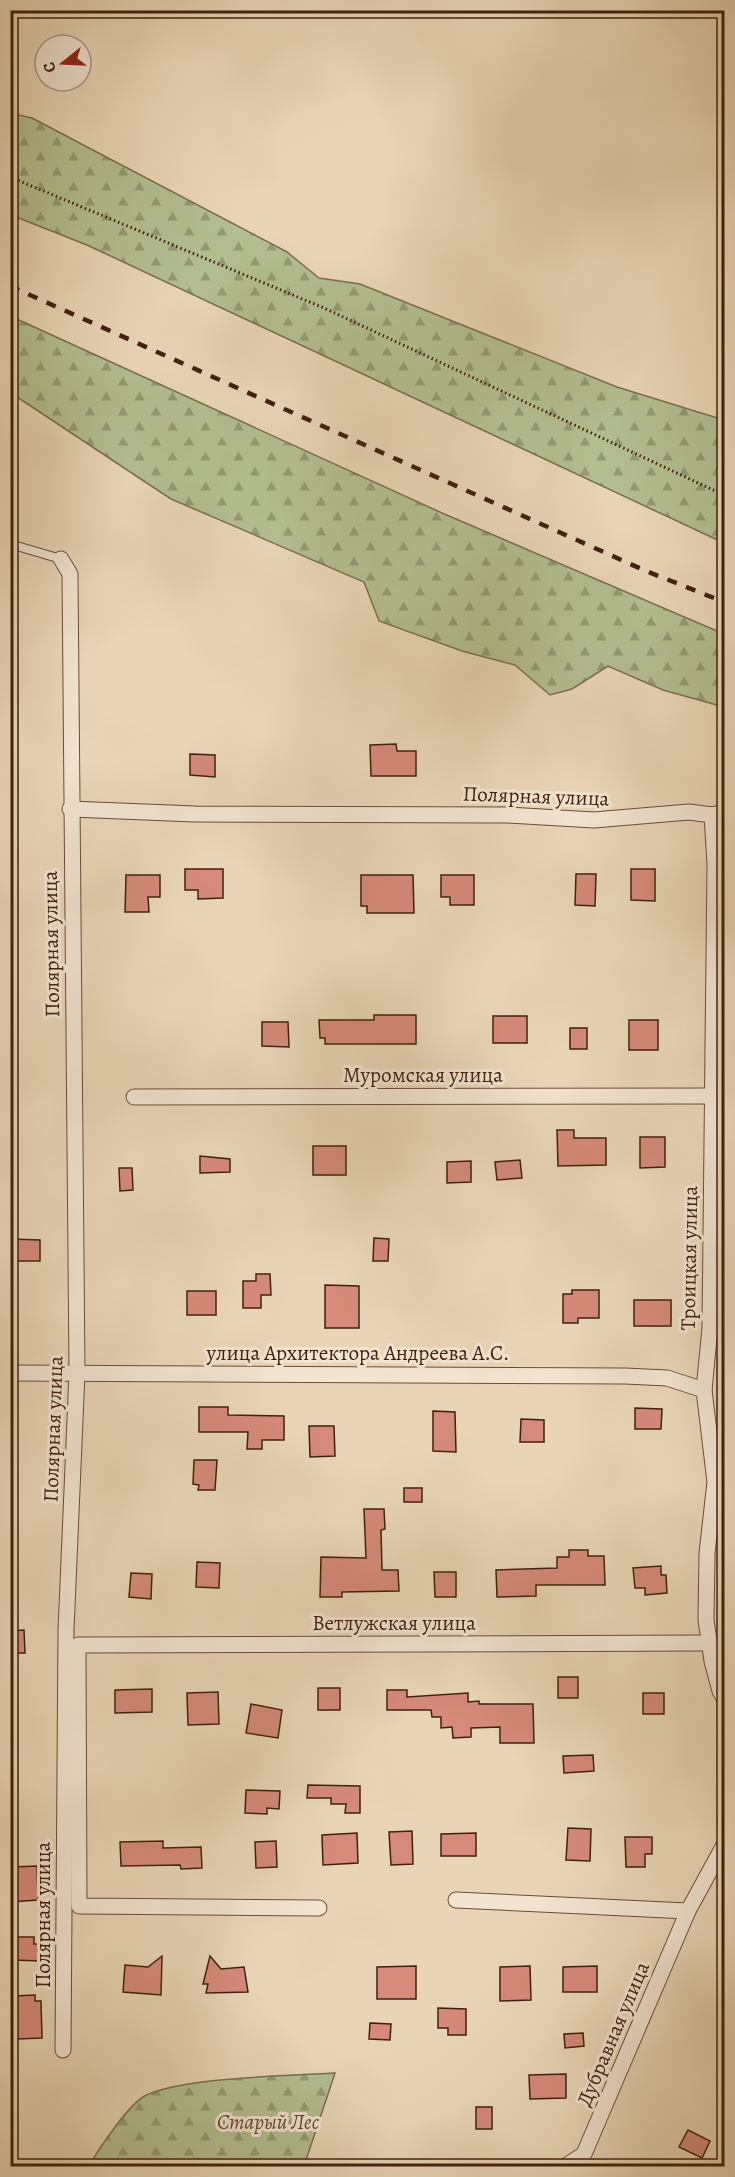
<svg xmlns="http://www.w3.org/2000/svg" width="735" height="2177" viewBox="0 0 735 2177" font-family="Alegreya,serif">
<style>
.forest{fill:url(#forest-firs);stroke:#7a6f50;stroke-width:1.5}
.building{fill:#d58a7a;stroke:#41200e;stroke-width:1.5}
.lines{fill:none;stroke-linecap:round;stroke-linejoin:round}
.service-casing{stroke:#6b4d38;stroke-width:10}
.minor-casing{stroke:#6b4d38;stroke-width:17}
.path{stroke:#41200e;stroke-width:3;stroke-dasharray:1.5 3;stroke-linecap:butt}
.service{stroke:#f1e4d0;stroke-width:8}
.minor{stroke:#f1e4d0;stroke-width:15}
.rail{stroke:#41200e;stroke-width:4.5;stroke-dasharray:10 10;stroke-linecap:butt}
.labels{text-anchor:middle;stroke-width:6;stroke-linejoin:round;paint-order:stroke}
.street-label{font-size:21px;fill:#41200e;stroke:#f1e4d0}
.park-label{font-size:21px;font-style:italic;fill:#5e482f;stroke:#f1e4d0}
</style>
<defs>
<pattern id="forest-firs" width="22" height="20" patternUnits="userSpaceOnUse" patternTransform="scale(1.5)"><rect width="22" height="20" fill="#b3be91"/><path d="M5 1l3.5 6h-7zM16 11l3.5 6h-7z" fill="#939a75"/></pattern>
</defs>
<rect width="100%" height="100%" fill="#e9d5b6"/>
<filter id="stains"><feTurbulence type="fractalNoise" baseFrequency=".00333" numOctaves="4"/><feColorMatrix values="0 0 0 0 .2 0 0 0 0 .09 0 0 0 0 .02 0 0 0 .5 -.17"/></filter>
<radialGradient id="worn" r=".72"><stop offset=".6" stop-color="#630" stop-opacity="0"/><stop offset="1" stop-color="#630" stop-opacity=".3"/></radialGradient>
<g class="forest">
<path d="M10 113 32 118 287 252 319 278 360 284 617 387 724 420V543L87 245 11 215Z"/>
<path d="M10 316 442 513 724 634V707L663 690 608 666 572 689 550 695 515 665 462 651 379 621 364 582 171 499 11 393Z"/>
<path d="M335 2073 304 2166H89C98 2150 127 2107 143 2097 178 2077 291 2076 335 2073Z"/>
</g>
<g class="building">
<path d="M396 744 397 751H416V776H371L370 745Z"/>
<path d="M190 754 215 755V777L190 775Z"/>
<path d="M185 869H223V898L198 899V890H185Z"/>
<path d="M631 869H655V901L631 900Z"/>
<path d="M576 874H596L595 906 575 905Z"/>
<path d="M126 875H160V897H148L149 912H125Z"/>
<path d="M361 875H413L414 913H367V906H361Z"/>
<path d="M441 875H474V905H450V897H441Z"/>
<path d="M374 1015H416V1044H325V1038H320L319 1020H374Z"/>
<rect x="493" y="1016" width="34" height="27"/>
<rect x="629" y="1020" width="29" height="30"/>
<path d="M262 1022H288L289 1047 262 1046Z"/>
<rect x="570" y="1028" width="17" height="21"/>
<path d="M557 1130H574V1138H606V1165L558 1166Z"/>
<path d="M640 1137H665V1167L640 1168Z"/>
<rect x="313" y="1146" width="33" height="29"/>
<path d="M200 1156 230 1159V1172L200 1173Z"/>
<path d="M520 1160 522 1178 497 1180 495 1162Z"/>
<path d="M471 1161V1182L447 1183V1162Z"/>
<path d="M119 1168H132L133 1190 120 1191Z"/>
<path d="M374 1238 389 1239 388 1261H373Z"/>
<path d="M10 1239 40 1240V1261H10Z"/>
<path d="M256 1274H270L271 1295H261V1308H243V1281H256Z"/>
<path d="M325 1285 359 1286V1328H325Z"/>
<path d="M572 1290H599V1318H578V1323H563V1294H572Z"/>
<rect x="187" y="1291" width="29" height="24"/>
<rect x="634" y="1300" width="37" height="26"/>
<path d="M199 1407H228V1415L284 1416V1440H262V1449H247L248 1432H199Z"/>
<path d="M635 1408 662 1409 661 1429H635Z"/>
<path d="M433 1411 455 1412 456 1452 433 1451Z"/>
<path d="M521 1419 544 1420V1442H520Z"/>
<path d="M309 1426H334L335 1456 310 1457Z"/>
<path d="M194 1460H217L215 1490H198L199 1485 193 1484Z"/>
<rect x="404" y="1488" width="18" height="14"/>
<path d="M364 1509H384L385 1529 381 1530 382 1570H398L399 1591 342 1592V1597H320L321 1557 366 1558Z"/>
<path d="M569 1550H588V1556H604L605 1585H536V1596L497 1597 496 1570 557 1568V1557H569Z"/>
<path d="M197 1562 220 1563 219 1588 196 1587Z"/>
<path d="M661 1566V1575H666L667 1593 645 1595V1588H635L633 1568Z"/>
<path d="M434 1572H456V1597H435Z"/>
<path d="M131 1573 152 1574 151 1599 129 1597Z"/>
<path d="M24 1630 25 1653H10V1631Z"/>
<rect x="558" y="1677" width="20" height="21"/>
<rect x="318" y="1688" width="22" height="22"/>
<path d="M152 1689V1712L115 1713V1690Z"/>
<path d="M387 1690H407V1697L468 1693V1702L479 1701V1704H533L534 1743H500V1727L471 1728V1737L453 1738 452 1727 441 1728V1717H432L431 1710H387Z"/>
<path d="M218 1692 219 1724 188 1725 187 1693Z"/>
<rect x="643" y="1693" width="21" height="21"/>
<path d="M251 1704 282 1710 278 1738 246 1733Z"/>
<path d="M593 1755 594 1771 564 1773 563 1756Z"/>
<path d="M308 1785 360 1786V1813H345L346 1804H331V1798H307Z"/>
<path d="M246 1790 280 1791 279 1809 267 1808V1814L245 1813Z"/>
<path d="M568 1828 591 1829 590 1861 566 1860Z"/>
<path d="M412 1831 413 1864 391 1865 389 1832Z"/>
<path d="M357 1833 358 1863 323 1865 322 1835Z"/>
<path d="M476 1833V1856H441V1834Z"/>
<path d="M625 1837H652V1854H645V1867H626Z"/>
<path d="M163 1841V1848L201 1847 202 1868 181 1869 180 1865 121 1866 120 1842Z"/>
<path d="M276 1841 277 1867 256 1868 255 1842Z"/>
<path d="M37 1866 38 1900 10 1902V1867Z"/>
<path d="M13 1937H34V1944H41V1961L13 1960Z"/>
<path d="M162 1956 161 1995 123 1992 125 1965 148 1967Z"/>
<path d="M210 1956 221 1969 244 1967 248 1992 206 1993 208 1984H203Z"/>
<path d="M416 1966V1999H377V1967Z"/>
<path d="M530 1966 531 2000 500 2001V1967Z"/>
<path d="M597 1966V1992H563V1967Z"/>
<path d="M35 1995V2001H41L42 2038 17 2039 14 1996Z"/>
<path d="M438 2008 466 2009V2035H448V2028H438Z"/>
<path d="M370 2023 391 2024 390 2040 369 2039Z"/>
<path d="M583 2033 584 2046 565 2048 564 2034Z"/>
<path d="M566 2074V2098L530 2099 529 2075Z"/>
<rect x="476" y="2107" width="16" height="22"/>
<path d="M688 2130 710 2141 702 2158 679 2147Z"/>
</g>
<g class="lines">
<g class="service-casing">
<path id="service" d="M10 544 61 559"/>
</g>
<g class="minor-casing">
<g id="minor">
<path d="M61 559 70 574 77 1373 66 1630 63 2050"/>
<path d="M70 809 195 814 507 815 594 820 689 812 712 815 724 812"/>
<path d="M712 815 715 864 710 1328 704 1390 715 1482 707 1553 706 1620 712 1661 720 1691 724 1698"/>
<path d="M134 1097 712 1096"/>
<path d="M10 1373 625 1376 667 1378 704 1390"/>
<path d="M456 1900 688 1911 724 1845"/>
<path d="M319 1908 79 1906 78 1645 710 1643"/>
<path d="M566 2166 584 2154 688 1911"/>
</g>
</g>
<path class="path" d="M10 177 324 308 724 495"/>
<use href="#service" class="service"/>
<use href="#minor" class="minor"/>
<path class="rail" d="M10 286 646 571 724 602"/>
</g>
<g class="labels">
<g class="street-label">
<text transform="translate(536 796) rotate(2)" y="7">Полярная улица</text>
<text transform="translate(51 944) rotate(-91)" y="7">Полярная улица</text>
<text x="423" y="1082">Муромская улица</text>
<text transform="translate(689 1258) rotate(-89)" y="7">Троицкая улица</text>
<text x="358" y="1360">улица Архитектора Андреева А.С.</text>
<text transform="translate(53 1429) rotate(-88)" y="7">Полярная улица</text>
<text x="394" y="1630">Ветлужская улица</text>
<text transform="translate(43 1915) rotate(-90)" y="7">Полярная улица</text>
<text transform="translate(613 2034) rotate(-67)" y="7">Дубравная улица</text>
</g>
<g class="park-label">
<text x="268" y="2129">Старый Лес</text>
</g>
</g>
<rect width="735" height="2177" fill="none" stroke="#e9d5b6" stroke-width="36"/>
<rect x="12" y="12" width="711" height="2153" fill="none" stroke="#41200e" stroke-width="3"/>
<rect x="18" y="18" width="699" height="2141" fill="none" stroke="#41200e" stroke-width="1.5"/>
<g transform="translate(63 63) rotate(252)"><circle r="28" fill="#f1e4d0" stroke="#ab9682" stroke-width="1.5"/>
<path d="M0-4.5L10 22L0 15L-10 22Z" fill="#8f2418"/>
<text y="-9" font-size="16" font-weight="bold" text-anchor="middle" fill="#41200e">С</text>
</g>
<rect width="100%" height="100%" filter="url(#stains)"/>
<rect width="100%" height="100%" fill="url(#worn)"/>
</svg>
